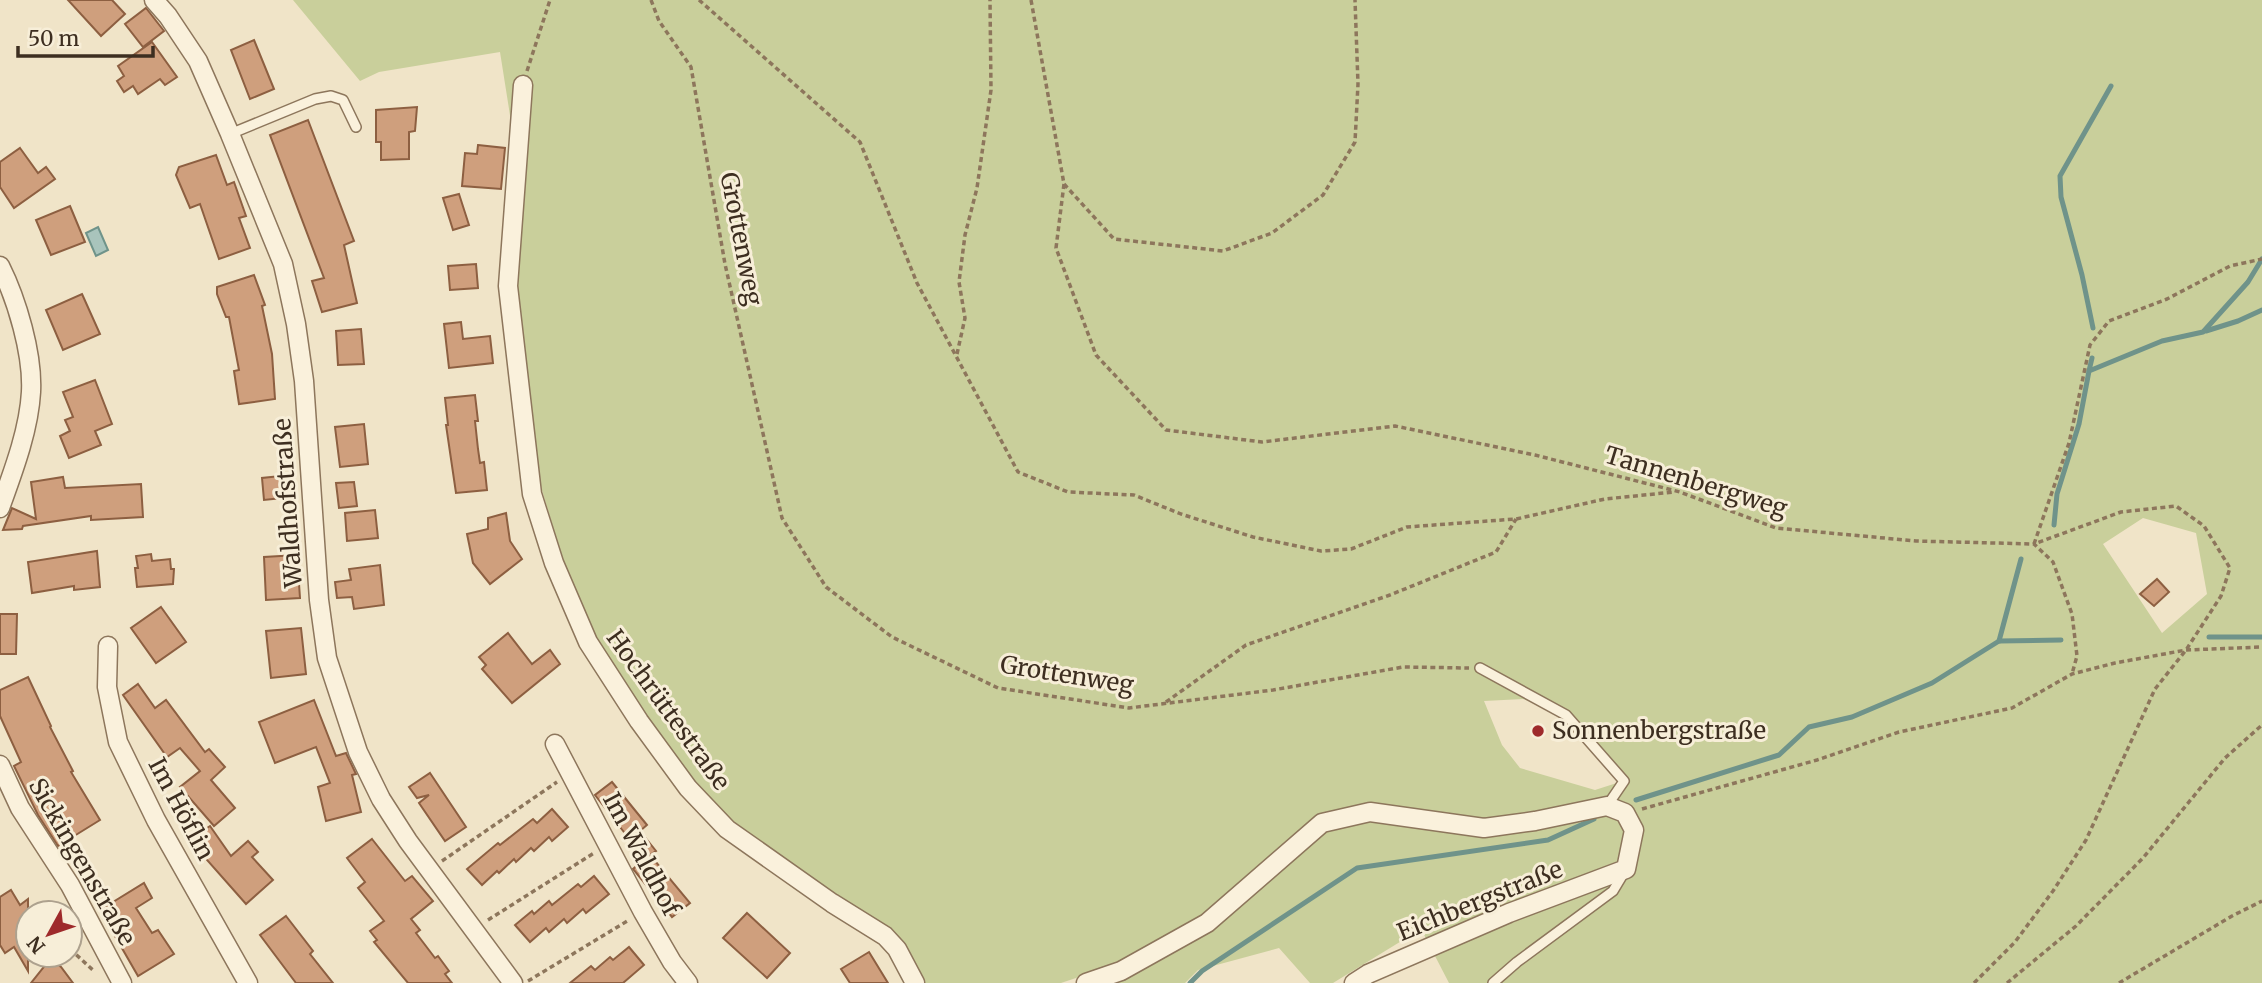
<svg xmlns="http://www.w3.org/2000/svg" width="2262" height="983" viewBox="0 0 2262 983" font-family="Merriweather,serif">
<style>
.green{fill:#c9cf9b;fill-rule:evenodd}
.water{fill:#a9c4bc;stroke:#6f938a;stroke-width:2}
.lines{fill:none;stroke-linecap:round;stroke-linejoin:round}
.stream{stroke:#6f938a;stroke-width:5}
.building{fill:#cf9f7d;stroke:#8d5f41;stroke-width:2}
.lane-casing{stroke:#8d765c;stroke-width:12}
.street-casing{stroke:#8d765c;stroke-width:21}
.path{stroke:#8d765c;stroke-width:3.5;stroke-dasharray:5 3.5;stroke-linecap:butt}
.lane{stroke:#faf1dc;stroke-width:9}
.street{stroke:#faf1dc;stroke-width:18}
.poi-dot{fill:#9e2a2b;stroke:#f7eed8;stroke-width:2.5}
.labels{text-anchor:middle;stroke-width:6;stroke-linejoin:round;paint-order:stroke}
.street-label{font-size:24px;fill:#3d2e20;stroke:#f7eed8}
.poi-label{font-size:24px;fill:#3d2e20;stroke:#f7eed8;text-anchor:start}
</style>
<rect width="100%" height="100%" fill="#f0e4c8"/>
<path class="green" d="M293 0H2262V983H1449L1421 929 1333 983H1310L1279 948 1198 970 1185 983H1093L1088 974 1061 983H925L900 938 792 870 735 826 699 792 598 647 573 594 536 470 511 278 512 128 500 52 379 72 360 81ZM2143 518 2196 533 2207 594 2162 633 2103 544ZM1523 699 1566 715 1623 781 1595 790 1520 768 1502 745 1484 701Z"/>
<path class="water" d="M98 227 108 250 96 256 86 233Z"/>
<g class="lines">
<g class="stream">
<path d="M2093 328 2082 275 2061 197 2060 176 2111 86"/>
<path d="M2206 331 2238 321 2262 310"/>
<path d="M2089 371 2092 358"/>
<path d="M2054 525 2057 494 2079 424 2089 371 2162 341 2203 332 2248 282 2262 259"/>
<path d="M2209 637H2262"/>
<path d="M1999 641 2021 559"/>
<path d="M1636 800 1779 755 1809 727 1852 717 1932 683 1999 641 2061 640"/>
<path d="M1190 983 1202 971 1357 868 1548 840 1594 819"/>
</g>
</g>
<g class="building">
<path d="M68 0H112L125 14 101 36Z"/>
<path d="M146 8 164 31 143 47 125 24Z"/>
<path d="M254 40 274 89 250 99 231 50Z"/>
<path d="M152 42 177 77 165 85 160 79 138 94 133 86 124 92 117 81 124 76 118 66Z"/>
<path d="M417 107 415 131 409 132V159L381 160V142H376V110Z"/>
<path d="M308 120 354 241 344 245 357 303 322 312 312 281 324 278 270 135Z"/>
<path d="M478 145 505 148 501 189 462 186 465 153 477 154Z"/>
<path d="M20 148 38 173 46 167 55 179 14 208 0 187V162Z"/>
<path d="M216 155 227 185 234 182 246 216 239 218 250 248 219 259 200 204 190 208 176 175 179 167Z"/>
<path d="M459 194 469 225 453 230 443 198Z"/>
<path d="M70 206 85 242 51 255 36 220Z"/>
<path d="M476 264 478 288 450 290 448 266Z"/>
<path d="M254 275 265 305 262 306 272 354 275 399 239 404 234 371 239 370 229 317H226L217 294V287Z"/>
<path d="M82 294 100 334 63 350 46 310Z"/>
<path d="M461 322 463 339 490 336 493 363 449 368 444 324Z"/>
<path d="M361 329 364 364 338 365 336 331Z"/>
<path d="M95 380 112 424 95 431 101 445 69 458 60 436 70 431 65 420 73 417 63 392Z"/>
<path d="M475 395 478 421H475L478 449 480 463 484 462 487 490 456 493 446 425H448L445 398Z"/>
<path d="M364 424 368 464 340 467 335 427Z"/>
<path d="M280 476 282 498 264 500 262 478Z"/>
<path d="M63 477 65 488 141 484 143 517 91 520V516L23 526 22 529 3 530 12 508 36 519 31 482Z"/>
<path d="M354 482 357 506 339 508 336 483Z"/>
<path d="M375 510 378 538 347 541 345 513Z"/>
<path d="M506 513 510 541 522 559 490 584 473 563 467 534 488 529V518Z"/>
<path d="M97 551 100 587 74 590V586L32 593 28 562Z"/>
<path d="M151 554 152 561 170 559 171 569H174L173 584 137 587 135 568H138L136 556Z"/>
<path d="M297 555 300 598 266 600 264 557Z"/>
<path d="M380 565 384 605 354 609 352 597 337 598 335 582 351 580 349 569Z"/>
<path d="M2157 579 2169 592 2154 606 2140 594Z"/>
<path d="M161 607 186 642 156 663 131 628Z"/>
<path d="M0 614H17L16 654H0Z"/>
<path d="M301 628 306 674 271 678 266 631Z"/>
<path d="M508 633 532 664 550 650 560 664 512 703 482 669 486 665 479 657Z"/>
<path d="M28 677 51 726 50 727 73 771 71 772 100 820 58 846 38 815 14 766 21 762 0 716V690Z"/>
<path d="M138 684 155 708 166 700 205 752 209 749 225 767 211 780 235 808 214 826 180 787 200 771 180 748 167 757 123 695Z"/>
<path d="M314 700 336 756 346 753 356 774 352 775 361 812 326 821 318 787 330 783 316 747 275 763 259 722Z"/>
<path d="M430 773 466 827 445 841 419 803 429 795 417 798 409 787Z"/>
<path d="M612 782 647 825 640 831 656 851 650 855 690 903 672 917 633 869 645 859 595 795Z"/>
<path d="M552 809 568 827 552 841 549 837 534 851 531 848 516 862 514 859 499 873 497 871 482 885 467 869 498 843 500 845 533 819 537 823Z"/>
<path d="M210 826 231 856 248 841 258 852 252 857 273 880 246 904 207 860 192 838Z"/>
<path d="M372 839 405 881 412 876 433 901 411 919 420 930 416 933 435 958 438 956 449 971 445 974 452 983H408L374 942 377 940 370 931 384 921 358 888 365 882 347 858Z"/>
<path d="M594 876 609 894 586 913 583 909 567 923 564 919 549 932 546 928 530 942 515 925 532 911 534 914 549 901 552 905 578 884 581 887Z"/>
<path d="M144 883 152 898 136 908 152 933 158 930 174 954 138 976 100 910Z"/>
<path d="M11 890 20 905 28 899V971L14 947 5 953 0 945V897Z"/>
<path d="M747 913 790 953 767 978 723 938Z"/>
<path d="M286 916 313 951 310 954 333 983H296L260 935Z"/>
<path d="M629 947 644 965 623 983H570L591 966 595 970 610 957 613 960Z"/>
<path d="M869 952 888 983H850L841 969Z"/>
<path d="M51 958 61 967 73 983H31Z"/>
</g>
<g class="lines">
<g class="lane-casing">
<g id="lane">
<path d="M230 134 315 99 331 96 343 100 356 127"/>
<path d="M1480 668 1566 715 1624 781 1607 806"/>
<path d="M1493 983 1517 962 1613 891 1625 871"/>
</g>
</g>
<g class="street-casing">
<g id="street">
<path d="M154 0 168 16 198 61 230 134 283 264 296 324 304 381 319 600 327 658 358 752 381 799 408 841 513 983"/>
<path d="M523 85 508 286 532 494 554 563 588 642 639 721 688 788 727 829 832 903 885 936 897 949 915 983"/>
<path d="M0 266C17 300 33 354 31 392 29 430 13 472 0 508"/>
<path d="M108 646 107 687 118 742 156 820 248 983"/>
<path d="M555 744 643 912 672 962 688 983"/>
<path d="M0 765 20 808 70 885 122 983"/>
<path d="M1086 983 1121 971 1207 923 1322 823 1370 812 1484 828 1535 821 1607 806 1625 813 1634 830 1626 869 1509 913 1368 974 1354 983"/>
</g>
</g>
<g class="path">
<path d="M651 0 659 21 691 67 725 264 782 518 826 587 892 637 998 688 1129 708 1273 690 1403 667 1469 668"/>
<path d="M699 0 860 142 917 283 1018 472 1068 492 1134 495 1181 514 1253 537 1321 551 1351 549 1407 527 1516 519 1605 499 1674 492"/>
<path d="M1031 0 1064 184 1056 248 1096 355 1166 430 1262 442 1395 426 1535 455 1680 492 1776 528 1916 541 2034 544 2053 562 2072 614 2077 656 2072 674"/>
<path d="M527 71 550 0"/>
<path d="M1064 184 1114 239 1223 251 1272 233 1323 195 1355 142 1358 84 1355 0"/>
<path d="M957 354 965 318 959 282 965 235 977 188 991 90 990 0"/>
<path d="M2034 544 2069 443 2090 345 2109 321 2167 299 2230 266 2262 259"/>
<path d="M1166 702 1246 645 1390 595 1496 552 1516 519"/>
<path d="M1642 809 1817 760 1899 732 2012 708 2072 674 2115 663 2186 650 2262 647"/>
<path d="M442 861 557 782"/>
<path d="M488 920 594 853"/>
<path d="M70 949 95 972"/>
<path d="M46 957 47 955"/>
<path d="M528 981 629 920"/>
<path d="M1974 983 2015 942 2053 891 2086 840 2155 689 2186 650 2221 596 2230 568 2204 526 2176 506 2121 512 2034 544"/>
<path d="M2007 983 2076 926 2143 858 2225 758 2262 725"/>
<path d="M2119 983 2232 916 2262 901"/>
</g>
<use href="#lane" class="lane"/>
<use href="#street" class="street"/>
</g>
<circle class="poi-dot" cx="1538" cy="731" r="7"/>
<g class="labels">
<g class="street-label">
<text transform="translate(741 239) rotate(79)" y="8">Grottenweg</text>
<text transform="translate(1696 482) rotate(17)" y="8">Tannenbergweg</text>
<text transform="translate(288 503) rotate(-94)" y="8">Waldhofstraße</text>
<text transform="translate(1067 675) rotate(9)" y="8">Grottenweg</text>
<text transform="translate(668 710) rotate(54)" y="8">Hochrüttestraße</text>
<text transform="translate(181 809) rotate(62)" y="8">Im Höflin</text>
<text transform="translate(641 854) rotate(62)" y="8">Im Waldhof</text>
<text transform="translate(82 862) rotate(60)" y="8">Sickingenstraße</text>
<text transform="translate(1480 901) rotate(-22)" y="8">Eichbergstraße</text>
</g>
<g class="poi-label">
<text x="1552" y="739">Sonnenbergstraße</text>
</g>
</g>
<g transform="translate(49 934) rotate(230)"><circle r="33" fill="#f7eed8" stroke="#ada18e" stroke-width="2"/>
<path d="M0-5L12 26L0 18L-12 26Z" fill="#9e2a2b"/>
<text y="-10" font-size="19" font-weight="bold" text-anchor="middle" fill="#3d2e20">N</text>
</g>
<path d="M18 46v10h135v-10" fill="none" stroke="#3d2e20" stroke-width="3.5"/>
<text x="28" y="46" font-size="21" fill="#3d2e20" stroke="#f7eed8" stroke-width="5" paint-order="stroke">50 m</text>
</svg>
